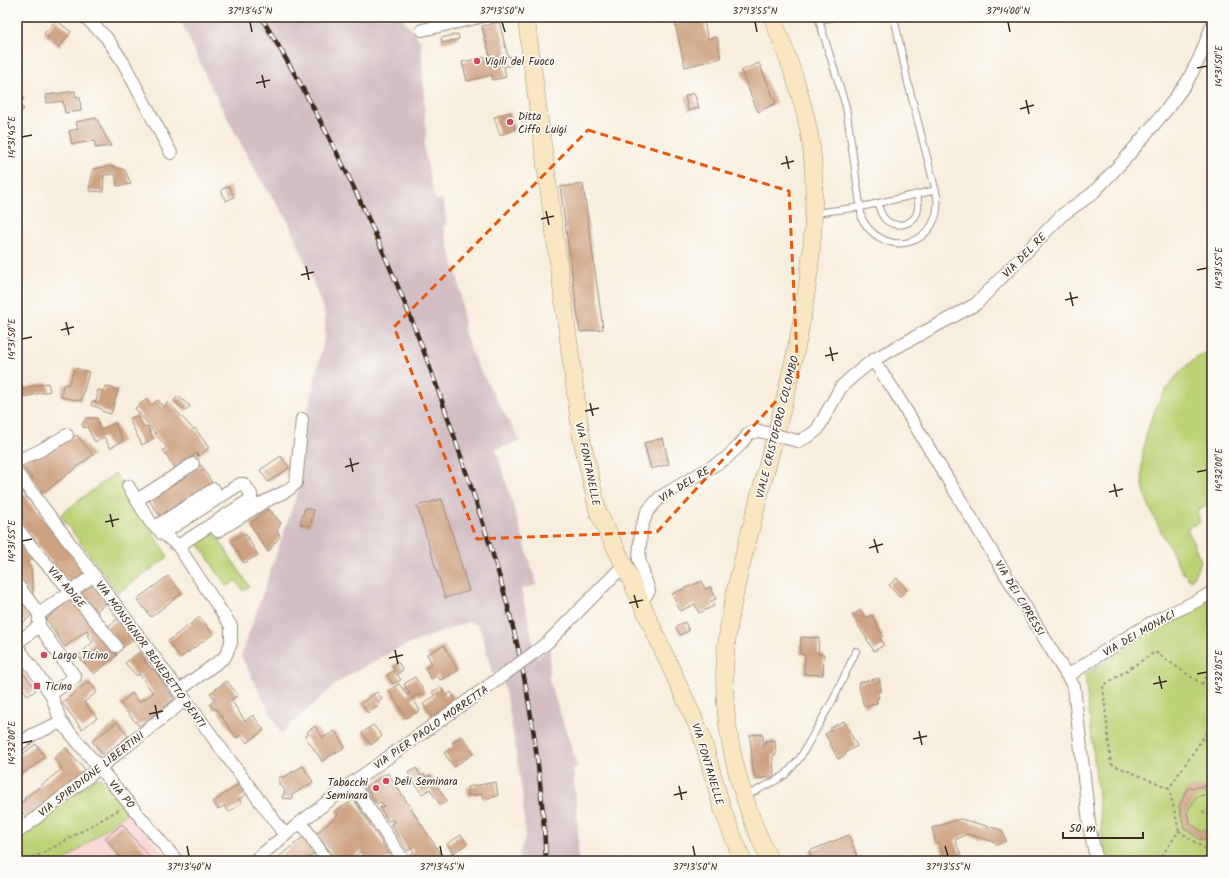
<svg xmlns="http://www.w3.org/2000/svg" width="1229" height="878" viewBox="0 0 1229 878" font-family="Kalam,sans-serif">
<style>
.built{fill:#f7d0cd}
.industrial{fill:#d2bec3}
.green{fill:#bcd276;stroke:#7c7e4a}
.building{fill:#cda283}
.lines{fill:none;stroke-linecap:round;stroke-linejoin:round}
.lane-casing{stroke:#9a8c7e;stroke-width:8}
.street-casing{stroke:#9a8c7e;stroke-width:14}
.secondary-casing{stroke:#9a8c7e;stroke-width:18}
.path{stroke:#9a8c7e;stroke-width:2;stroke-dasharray:3 3;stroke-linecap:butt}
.lane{stroke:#fff;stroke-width:6}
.street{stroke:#fff;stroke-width:12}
.secondary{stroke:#f9e7c3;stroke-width:17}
.rail-casing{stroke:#3b2a1e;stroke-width:4.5}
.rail{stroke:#fdfcf7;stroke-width:3;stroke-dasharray:9;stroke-linecap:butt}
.street-bridge-casing{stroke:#9a8c7e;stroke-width:14;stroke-linecap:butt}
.street-bridge{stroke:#fff;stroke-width:12}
.marked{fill:none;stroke:#e8590c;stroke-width:3;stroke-dasharray:8 5;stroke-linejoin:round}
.ticks{fill:none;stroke:#3b2a1e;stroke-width:1.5}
.poi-dot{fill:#d1495b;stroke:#fdfcf7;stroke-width:1.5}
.labels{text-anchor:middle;stroke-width:3.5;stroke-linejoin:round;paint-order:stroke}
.poi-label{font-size:11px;fill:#3b2a1e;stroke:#fdfcf7;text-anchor:start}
.street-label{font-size:11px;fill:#3b2a1e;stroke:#fdfcf7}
.neatline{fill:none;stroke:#3b2a1e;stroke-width:1.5}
.ticks-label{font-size:10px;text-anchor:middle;fill:#3b2a1e}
</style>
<rect width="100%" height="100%" fill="#fdfcf7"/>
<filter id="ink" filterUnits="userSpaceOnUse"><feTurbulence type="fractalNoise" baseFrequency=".025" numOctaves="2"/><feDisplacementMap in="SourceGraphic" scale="8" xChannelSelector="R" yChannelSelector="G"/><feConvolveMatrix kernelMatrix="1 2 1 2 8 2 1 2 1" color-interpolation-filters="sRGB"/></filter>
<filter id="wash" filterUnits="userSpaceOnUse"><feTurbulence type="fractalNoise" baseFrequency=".012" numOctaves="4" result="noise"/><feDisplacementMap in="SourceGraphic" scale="16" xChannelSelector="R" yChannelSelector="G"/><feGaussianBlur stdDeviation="0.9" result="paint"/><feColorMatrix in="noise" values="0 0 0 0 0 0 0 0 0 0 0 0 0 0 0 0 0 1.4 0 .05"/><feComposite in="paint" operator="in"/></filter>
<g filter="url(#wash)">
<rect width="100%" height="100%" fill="#f8eedd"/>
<path class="built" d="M128 811 170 861H64Z"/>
<path class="industrial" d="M179 17H402L421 42 426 135 424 149 435 200 443 199 447 225 443 226 459 282 465 335 476 363 520 441 496 449 537 585 521 589 537 658 550 648 549 680 578 767 573 769 578 826V861H519V854L525 838 523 798 510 714 500 670 492 674 482 633 477 625 468 622 401 647 354 672 338 682 281 734 241 656 298 491 307 413 325 335V314L307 266 287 219 257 174 210 85Z"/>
<g class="green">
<path d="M1212 350V503L1197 511 1200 522 1187 528 1201 561 1191 581 1183 573C1171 549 1147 510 1143 485 1137 441 1157 390 1191 362 1197 357 1205 353 1212 350Z"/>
<path d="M115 473 168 557 118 593 60 515Z"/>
<path d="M214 532 249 586 243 591 236 580 227 587 198 543Z"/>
<path d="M1212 598V861H1105L1085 675 1155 626Z"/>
<path d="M98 778 101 779 128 811 64 861H17V838L95 779Z"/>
</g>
<g id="blocks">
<g class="building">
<path d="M703 17 708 39 717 37 721 58 685 67 675 24Z"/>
<path d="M56 20 71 32 59 47 44 34Z"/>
<path d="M499 22 508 57 510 56 512 65 504 67 506 77 493 80 492 75 467 81 462 62 490 56 482 26Z"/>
<path d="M458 34 459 39 442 43 441 38Z"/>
<path d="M759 63 776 103 758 112 741 71Z"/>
<path d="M17 91 24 98 19 104 24 109 17 115Z"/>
<path d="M75 91 76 97H80L81 111 65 113 63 101 47 103 46 95Z"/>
<path d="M694 93 699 108 688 111 685 96Z"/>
<path d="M510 112 515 130 500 135 494 117Z"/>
<path d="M96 118 111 146 95 148V141L72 144 69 131 78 129 76 122Z"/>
<path d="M111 166 125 170 131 184 117 186 115 174 104 175 103 192 89 191 93 169Z"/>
<path d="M583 184 603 329 580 332 560 187Z"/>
<path d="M229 186 234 197 226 201 221 190Z"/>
<path d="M75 368 89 372 81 401 61 397 63 385 69 384Z"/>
<path d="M48 383 50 391 24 397 23 388Z"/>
<path d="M105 386 118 390 111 414 102 411V409L91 405 92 401 96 402 98 393H97L98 390 104 391Z"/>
<path d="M178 396 190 406 186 411 174 401Z"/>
<path d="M147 399 151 405 158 400 163 407 168 402 193 429 195 428 209 448 198 456 197 453 175 468 163 450 167 448 135 408Z"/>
<path d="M137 415 144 428 147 426 153 439 142 445 129 419Z"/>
<path d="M86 418H97L100 430 115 423 123 441 110 448 104 437 95 442 87 427 84 428 82 425Z"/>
<path d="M77 435 93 455 43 493 20 462Z"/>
<path d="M663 438 669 464 651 469 644 443Z"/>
<path d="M281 456 289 468 268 482 260 470Z"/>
<path d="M201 465 212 483 160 516 148 499Z"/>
<path d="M17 486 39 512 88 574 72 586 35 543 37 542 17 519Z"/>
<path d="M442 499 469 591 445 598 417 506Z"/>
<path d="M305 508 314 510 310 526 300 524Z"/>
<path d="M269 509 281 523 277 531 280 536 268 552 250 524Z"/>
<path d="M245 533 258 555 244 563 231 541Z"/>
<path d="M17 534 34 558 27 562 31 568 33 595 31 596 17 577Z"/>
<path d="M168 576 182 593 151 617 137 599Z"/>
<path d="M897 578 907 590 899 597 889 585Z"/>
<path d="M702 581 705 589 711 587 716 599 711 601 714 606 699 613 695 604 680 611 672 594Z"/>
<path d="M92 583 107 602 96 612 79 593Z"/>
<path d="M17 591 33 614 20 625 17 621Z"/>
<path d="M72 598 117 655 94 674 78 656 93 642 87 635 89 634 87 630 65 647 46 619Z"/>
<path d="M861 610 866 618 872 615 883 636 880 638 884 645 874 651 852 615Z"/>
<path d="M200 617 213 634 180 658 168 641Z"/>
<path d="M119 618 135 639 122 648 107 627Z"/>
<path d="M685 622 689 631 680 635 676 627Z"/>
<path d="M801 637 819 638 818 654H824L823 675 804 674 805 655 800 654Z"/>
<path d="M444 645 458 671 440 680 438 675 431 679 425 668 432 664 427 654Z"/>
<path d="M139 652 152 670 154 669 174 699 139 726 120 704 132 693 139 702 143 699 144 700 153 693 139 674 137 676 125 663Z"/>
<path d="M398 662 403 670 397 674 401 680 393 684 387 675 395 670 392 666Z"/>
<path d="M17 664 36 690 28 696 17 681Z"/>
<path d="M415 677 425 693 420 696 419 694 412 698 420 710 406 718 389 690 399 684 407 695 410 694 404 684Z"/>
<path d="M879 678 881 691 877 692 879 698 876 699 877 703 864 707 858 683Z"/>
<path d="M89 681 97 692 84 702 97 718 82 729 62 703Z"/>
<path d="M227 681 238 695 231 700 245 721 253 715 264 730 247 743 241 735 236 738 216 708 214 710 210 704 215 700 210 693Z"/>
<path d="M441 687 446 696 451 692 456 701 432 718 423 704 435 696 432 692Z"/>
<path d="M377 692 382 699 378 702 380 705 368 713 361 703Z"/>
<path d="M844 721 857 746 845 753 846 755 838 759 825 734 831 730 830 728Z"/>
<path d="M117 722 128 736 104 756 92 741Z"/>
<path d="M373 725 382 736 371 745 362 733Z"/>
<path d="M315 726 323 738 335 731 345 747 322 761 305 736 309 734 307 732Z"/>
<path d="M763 734V746H765V741L775 740 776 755H773L774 777 756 779 753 770 750 735Z"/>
<path d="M462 736 474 753 454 767 444 753 454 746 452 743Z"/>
<path d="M36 744 45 757 17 778V758Z"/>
<path d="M66 748 78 763 79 762 86 771 27 818 18 806 25 800 24 799 62 769 54 758Z"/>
<path d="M303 766 313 782 292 795V799L282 798 285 791 282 786 279 785V777H284Z"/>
<path d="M416 768 421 776 424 774 426 777 430 775 447 801 440 805 430 789 422 794 408 773Z"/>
<path d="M388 773 440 853 428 861H414L410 855 414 852 411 848 408 851 391 825 394 822 392 819 388 821 380 808 384 806 381 802 377 804 366 787Z"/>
<path d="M496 782 498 796 483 799 482 794 468 796 467 787Z"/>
<path d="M240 783 247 794 239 799 242 803 229 812 224 806 218 809 213 802Z"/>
<path d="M1212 785V794L1197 796 1187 812 1190 823 1201 831H1212V840L1199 839 1184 828 1179 806 1188 788Z"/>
<path d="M354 800 391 857 385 861H357L364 855 361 851 349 861H338L316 834 338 815 335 811Z"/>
<path d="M960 819 1002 830 1006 841 997 845 995 842 967 834 955 840 961 855 945 859 939 842 936 844 932 828Z"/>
<path d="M122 824 153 861H112L119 855 105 838Z"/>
<path d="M461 835 467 844 453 853 447 844Z"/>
<path d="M849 835 859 861H813L809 851Z"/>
<path d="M304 836 315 853 305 861H274Z"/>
<path d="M453 853 459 861H442Z"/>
</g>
</g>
</g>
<g filter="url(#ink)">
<use href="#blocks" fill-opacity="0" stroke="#9a8c7e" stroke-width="1"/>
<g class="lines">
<g class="lane-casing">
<g id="lane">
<path d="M818 17 846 107 862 219C886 262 943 244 937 196L908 83 894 17"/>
<path d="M819 20 834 17"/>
<path d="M878 203C879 208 881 214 884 218 895 231 917 224 918 208 919 203 918 199 917 195"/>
<path d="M815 213 861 207 936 190"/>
<path d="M746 796 775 781 785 775 800 758 834 698 856 651"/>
</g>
</g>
<g class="street-casing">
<g id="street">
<path d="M85 17 106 37 123 62 171 153"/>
<path d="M422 30 480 17"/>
<path d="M873 360 893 389 1074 687 1090 831 1097 861"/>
<path d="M798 441 809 436 817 430 841 387 852 377 873 360 976 304 1062 215 1092 194 1125 159 1167 109 1187 82 1200 57 1212 26"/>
<path d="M17 461 39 451 67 435"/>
<path d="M17 473C108 592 195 714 285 835"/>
<path d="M128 486 151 523 178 546 231 626V643L225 657 178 691"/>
<path d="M137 500 193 464"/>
<path d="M213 524 218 531 264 502 288 490 296 483 302 419"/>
<path d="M155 527 214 489"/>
<path d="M17 528 34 550 72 592 116 646"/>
<path d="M162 534 240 484H244L251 494V499L178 546"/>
<path d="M17 584 39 614"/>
<path d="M641 602 649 591 639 559 641 529 647 512 660 497 725 459 740 445 749 433 759 431"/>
<path d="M39 614V626L75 677 51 694"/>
<path d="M39 614 94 575"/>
<path d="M17 643 39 626"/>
<path d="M17 646 51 694 61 722 177 861"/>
<path d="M535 652 548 642 624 565"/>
<path d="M1068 676C1095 657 1123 639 1151 623 1171 612 1193 605 1212 592"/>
<path d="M17 746 32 735 61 722"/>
<path d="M352 783 404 861"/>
<path d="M301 822 327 861"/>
<path d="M17 833 185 700"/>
<path d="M254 861 301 822 352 783 494 682"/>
</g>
</g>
<g class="secondary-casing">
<g id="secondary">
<path d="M526 17 581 435 598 512 624 565 701 734 723 811 743 861"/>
<path d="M770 861C741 800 721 732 725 663 728 607 745 552 759 497 788 388 820 278 813 163 810 115 790 62 772 17"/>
</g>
</g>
<g class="path">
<path d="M1202 684 1212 668"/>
<path d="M1169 788 1111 764 1103 686 1155 652 1212 691"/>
<path d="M1202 811 1212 817"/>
<path d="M1179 831 1169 788 1212 725"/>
<path d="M27 861 56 846 120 809"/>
<path d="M1158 861 1179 831 1212 854"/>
</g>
<use href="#lane" class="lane"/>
<use href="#street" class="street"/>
<use href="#secondary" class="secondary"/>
<g class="rail-casing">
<path id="rail" d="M261 17C348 158 414 311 465 469 481 517 498 566 510 615 531 696 542 778 546 861"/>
</g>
<use href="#rail" class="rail"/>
<g class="street-bridge-casing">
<g id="street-bridge">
<path d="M759 431 798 441"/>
<path d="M494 682 535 652"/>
</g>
</g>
<use href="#street-bridge" class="street-bridge"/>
</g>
</g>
<path class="marked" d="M588 130 789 191 798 377 657 532 477 539 394 327Z"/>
<path class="ticks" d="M250 22 252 32M502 22 505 32M755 22 757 32M1008 22 1010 32M1197 68 1207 66M262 75 265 88M256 83 270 80M1026 100 1029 114M1020 109 1034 105M22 137 32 135M786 156 789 169M781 164 794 161M546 211 549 225M541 219 554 216M306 266 309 280M1197 270 1207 268M301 275 314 272M1070 292 1073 306M1065 300 1078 297M66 322 69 335M61 330 74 327M22 339 32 337M830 347 833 361M825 356 838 353M590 403 593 416M585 411 599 408M350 458 353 472M345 467 359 463M1197 472 1207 470M1114 484 1117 497M1109 492 1123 489M110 514 113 527M105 522 119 519M874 539 878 553M22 541 32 539M869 548 883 544M634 595 638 608M629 603 643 600M395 650 398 664M389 658 403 655M1197 674 1207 672M1159 676 1162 689M1153 684 1167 681M155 705 158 719M149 714 163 711M919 731 922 745M913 739 927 736M22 743 32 741M679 786 682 800M674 795 687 792M187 846 189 856M440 846 442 856M693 846 695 856M945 846 948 856"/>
<g class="poi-dot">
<circle cx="477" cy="61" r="4"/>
<circle cx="510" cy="122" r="4"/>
<circle cx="44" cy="655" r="4"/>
<rect x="33" y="682" width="8" height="8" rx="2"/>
<circle cx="386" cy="781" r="4"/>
<circle cx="376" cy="788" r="4"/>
</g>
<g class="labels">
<g class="poi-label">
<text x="485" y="65">Vigili del Fuoco</text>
<text x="518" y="120">Ditta<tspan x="518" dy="13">Ciffo Luigi</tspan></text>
<text x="52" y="659">Largo Ticino</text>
<text x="45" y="690">Ticino</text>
<text x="394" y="785">Deli Seminara</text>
<text x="368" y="786" text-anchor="end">Tabacchi<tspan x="368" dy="13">Seminara</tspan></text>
</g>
<g class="street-label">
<text transform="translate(1024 255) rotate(-46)" y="4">VIA DEL RE</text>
<text transform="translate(777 427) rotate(-76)" y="4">VIALE CRISTOFORO COLOMBO</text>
<text transform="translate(588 464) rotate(78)" y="4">VIA FONTANELLE</text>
<text transform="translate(684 484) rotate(-32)" y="4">VIA DEL RE</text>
<text transform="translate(67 587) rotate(49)" y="4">VIA ADIGE</text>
<text transform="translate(1020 598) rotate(59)" y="4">VIA DEI CIPRESSI</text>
<text transform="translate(1139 633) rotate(-30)" y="4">VIA DEI MONACI</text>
<text transform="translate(151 654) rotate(54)" y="4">VIA MONSIGNOR BENEDETTO DENTI</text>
<text transform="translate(431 727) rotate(-35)" y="4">VIA PIER PAOLO MORRETTA</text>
<text transform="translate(708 764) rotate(73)" y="4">VIA FONTANELLE</text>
<text transform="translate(91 774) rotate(-38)" y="4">VIA SPIRIDIONE LIBERTINI</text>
<text transform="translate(122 794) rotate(50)" y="4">VIA PO</text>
</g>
</g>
<rect width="1229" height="878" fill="none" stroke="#fdfcf7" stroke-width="44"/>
<path d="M1063 832v6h80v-6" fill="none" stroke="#3b2a1e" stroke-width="2"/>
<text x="1069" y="832" font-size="12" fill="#3b2a1e" stroke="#fdfcf7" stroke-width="3" paint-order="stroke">50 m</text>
<rect x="22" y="22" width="1185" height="834" class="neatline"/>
<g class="ticks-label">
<text x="250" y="14">37°13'45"N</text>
<text x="502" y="14">37°13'50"N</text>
<text x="755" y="14">37°13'55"N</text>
<text x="1008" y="14">37°14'00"N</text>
<text transform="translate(1218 66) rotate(-90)" y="4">14°31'50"E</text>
<text transform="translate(11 137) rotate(-90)" y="4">14°31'45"E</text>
<text transform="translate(1218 268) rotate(-90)" y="4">14°31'55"E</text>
<text transform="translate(11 339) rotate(-90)" y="4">14°31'50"E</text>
<text transform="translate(1218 470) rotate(-90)" y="4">14°32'00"E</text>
<text transform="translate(11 541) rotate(-90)" y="4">14°31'55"E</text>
<text transform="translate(1218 672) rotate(-90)" y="4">14°32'05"E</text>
<text transform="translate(11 743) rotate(-90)" y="4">14°32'00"E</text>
<text x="189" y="870">37°13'40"N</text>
<text x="442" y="870">37°13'45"N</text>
<text x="695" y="870">37°13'50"N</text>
<text x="948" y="870">37°13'55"N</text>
</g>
</svg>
